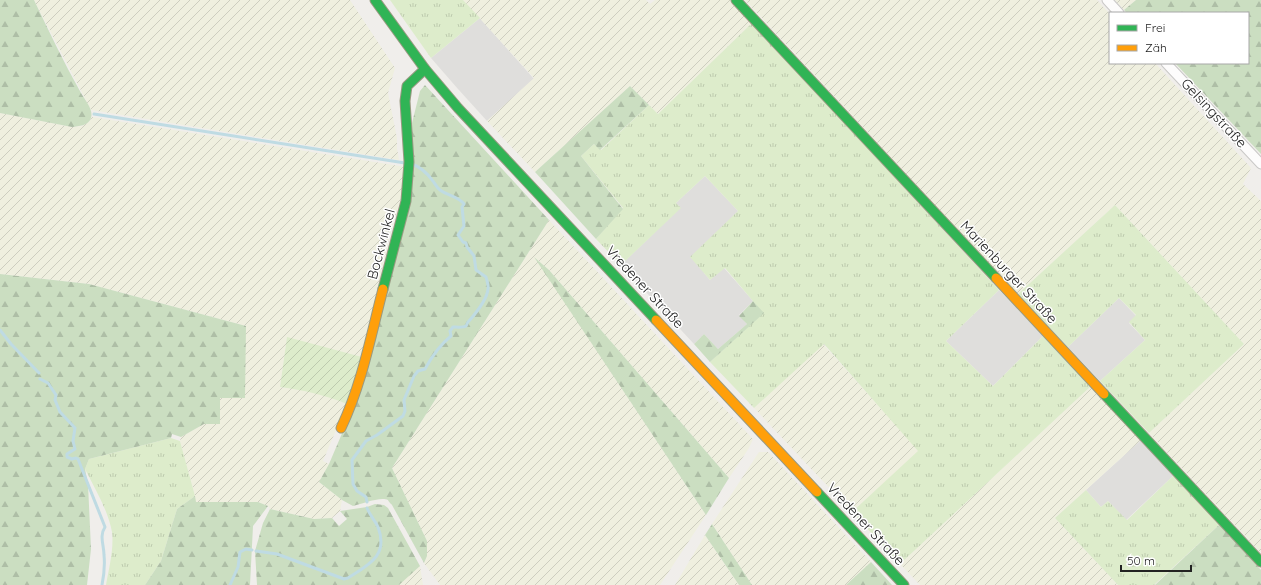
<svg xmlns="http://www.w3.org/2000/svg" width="1261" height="585" viewBox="0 0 1261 585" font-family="Quicksand,sans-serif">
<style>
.residential{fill:#dfdedc}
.farmland{fill:url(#farmland-furrows)}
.grass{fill:url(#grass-tufts)}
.forest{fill:url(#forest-firs)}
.garden{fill:url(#garden-furrows)}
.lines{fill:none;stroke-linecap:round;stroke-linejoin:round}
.stream{stroke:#bfdbe3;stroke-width:3}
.street-casing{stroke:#c9c8c7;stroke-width:11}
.fast-casing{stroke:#999a82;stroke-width:11}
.slow-casing{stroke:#999a82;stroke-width:11}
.street{stroke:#fdfcfc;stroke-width:9}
.fast{stroke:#30b455;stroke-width:9}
.slow{stroke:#ff9f0a;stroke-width:9}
.labels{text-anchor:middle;stroke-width:3;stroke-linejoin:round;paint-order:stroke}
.street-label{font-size:14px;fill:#222;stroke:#fff}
</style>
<defs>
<pattern id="farmland-furrows" width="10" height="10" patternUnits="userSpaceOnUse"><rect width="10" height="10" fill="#efefdf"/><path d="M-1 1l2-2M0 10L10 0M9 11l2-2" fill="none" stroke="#cdcdbf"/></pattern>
<pattern id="grass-tufts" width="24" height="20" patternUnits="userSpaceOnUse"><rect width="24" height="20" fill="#ddeccb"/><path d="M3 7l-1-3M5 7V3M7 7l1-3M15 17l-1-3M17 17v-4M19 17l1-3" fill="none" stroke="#bdcaae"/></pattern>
<pattern id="forest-firs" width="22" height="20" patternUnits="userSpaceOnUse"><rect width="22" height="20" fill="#cbdec1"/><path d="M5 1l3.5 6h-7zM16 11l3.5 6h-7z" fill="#aebea6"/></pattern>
<pattern id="garden-furrows" width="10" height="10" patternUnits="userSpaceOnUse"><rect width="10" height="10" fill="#ddeccb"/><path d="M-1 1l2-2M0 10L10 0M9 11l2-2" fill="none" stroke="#bdcaae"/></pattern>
</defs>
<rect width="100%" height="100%" fill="#f0eeeb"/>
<g class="residential">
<path d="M480 18 534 79 487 121 458 89 431 58Z"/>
<path d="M705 176 738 211 704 273 710 280 724 268 753 301 739 315 747 324 718 349 704 334 694 344 621 265 680 208 676 203Z"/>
<path d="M999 290 1043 336 993 386 946 341Z"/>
<path d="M1119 298 1136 316 1129 323 1145 340 1100 381 1068 347Z"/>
<path d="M1141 440 1174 475 1126 520 1108 501 1101 507 1086 490Z"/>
</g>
<g class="farmland">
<path d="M34 0H350L395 68 388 93 397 138V148L399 160 91 110Z"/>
<path d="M463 0H646L650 4 655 0H730L752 23 658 114 630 86 535 172 487 121 534 78Z"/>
<path d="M745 0H1097L1110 14V63H1155L1251 168 1243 184 1261 201V553L1149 433 1244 344 1115 205 1018 294Z"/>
<path d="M1115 0H1136L1124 10Z"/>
<path d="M0 113 72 127 82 126 89 122 92 117 406 167 405 185 391 230 362 357 287 338 280 387 308 391 332 398 347 404 323 461 329 464 319 482 342 500 340 511 332 518 314 519 270 509 268 506 258 502H195V496L180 441 181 437 204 424 220 398 246 326 89 284 0 274Z"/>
<path d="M549 220 753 439 749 448 729 478 549 270 536 259 706 515 660 585H440L424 563 427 556V541L392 468Z"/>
<path d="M823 344 919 451 852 512 754 408Z"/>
<path d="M1091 386 1141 440 1055 518 1118 585H920L900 564Z"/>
<path d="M759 452H768L871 562 846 585H752L712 524Z"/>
<path d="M705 535 739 585H675Z"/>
<path d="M420 566 423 585H397Z"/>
</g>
<g class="grass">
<path d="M390 0H463L480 18 431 58Z"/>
<path d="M752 23 999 290 946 341 993 386 1043 336 1091 386 900 564 852 512 918 451 824 344 754 408 710 362 763 313 725 268 710 280 690 257 738 211 705 176 676 203 681 208 621 265 596 239 623 208 581 156 594 144 601 150 649 105 658 114Z"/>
<path d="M1115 205 1244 344 1149 433 1100 381 1145 340 1129 322 1136 315 1119 298 1068 347 1018 294Z"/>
<path d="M171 438 180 441 195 496 177 509 161 561 145 585H106C109 568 114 549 112 532 108 510 95 489 85 469L89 459Z"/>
<path d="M1174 475 1220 524 1154 585H1118L1055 518 1086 490 1101 507 1108 501 1127 520Z"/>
</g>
<g class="forest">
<path d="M0 0H34C49 31 64 63 81 93 85 100 94 110 91 118 88 126 79 126 72 127L0 113Z"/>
<path d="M1136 0H1261V154L1175 63H1248V13H1127L1124 10Z"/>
<path d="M425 85 549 220 392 468 427 541V556L424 563 392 505C392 505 388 501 388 500 381 496 361 504 353 506L342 500 319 482 329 464 349 417 404 229 412 123 420 91Z"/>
<path d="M630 86 649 105 600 150 594 144 581 156 623 209 596 239 535 172Z"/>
<path d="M534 257 549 270 729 478 706 515Z"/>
<path d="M0 274 89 284 246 326 245 398H220V424H204L181 437 172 434 171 438 89 459 85 469 88 484 91 549 87 585H0Z"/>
<path d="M753 301 764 313 710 362 694 344 704 334 718 349 747 324 739 316Z"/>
<path d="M195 496 196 502H258L268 506 253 526 250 585H145L161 561 177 509Z"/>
<path d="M375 504 384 505 388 508 420 566 399 585H257L255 551 263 523 270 509 314 519 332 518 339 526 347 519 340 511 367 507Z"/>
<path d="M712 524 752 585H739L705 535Z"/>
<path d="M1220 524 1261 570V585H1155Z"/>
<path d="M871 562 892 585H846Z"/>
</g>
<path class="garden" d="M287 337 362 357 347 404C325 395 303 390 280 387Z"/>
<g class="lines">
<g class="stream">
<path d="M94 114 405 163"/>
<path d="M0 330 11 344 39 373"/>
<path d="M40 379 48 383 56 395 55 400 60 412 75 428 73 441 75 449 67 454V457L72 459 76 458 78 459 105 527C99 536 104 545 104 555 105 565 104 575 102 585"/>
<path d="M367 502 366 497 357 491 353 484 352 460 366 441 377 435 403 416 405 411 404 400 414 376 418 371 425 369C432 356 440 345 451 336L450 331 453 327C456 327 463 328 466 326 467 325 467 322 469 321 476 313 487 300 488 289 489 286 487 281 486 277L476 270 474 256 467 247 466 243 463 242 458 235 464 226 462 207 464 204C458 196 448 196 440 190 436 187 435 183 432 180 427 173 420 167 412 164"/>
<path d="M256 551 277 554 344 579 348 578C368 565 389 556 378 527 375 520 370 516 367 508"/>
<path d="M230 585 238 567 240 552 246 549 252 550"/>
</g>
<g class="street-casing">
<g id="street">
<path d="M1107 0 1119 13"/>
<path d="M1166 63 1261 164"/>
</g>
</g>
<g class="fast-casing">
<g id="fast">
<path d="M375 0 425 69 458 108 656 320"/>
<path d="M736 0 996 278"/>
<path d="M383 289 406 201 409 162 405 101 407 86 425 69"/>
<path d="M1104 394 1261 562"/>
<path d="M817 492 904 585"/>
</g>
</g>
<g class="slow-casing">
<g id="slow">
<path d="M996 278 1104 394"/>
<path d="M656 320 817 492"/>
<path d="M341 428C362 384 371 335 383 289"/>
</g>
</g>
<use href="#street" class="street"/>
<use href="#fast" class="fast"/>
<use href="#slow" class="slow"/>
</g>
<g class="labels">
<g class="street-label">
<text transform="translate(1214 113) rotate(47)" y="5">Gelsingstraße</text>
<text transform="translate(381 244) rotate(-75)" y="5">Bockwinkel</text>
<text transform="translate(1009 272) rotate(47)" y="5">Marienburger Straße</text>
<text transform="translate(645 287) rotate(47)" y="5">Vredener Straße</text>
<text transform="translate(866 524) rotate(47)" y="5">Vredener Straße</text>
</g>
</g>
<rect x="1109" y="12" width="140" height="52" fill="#ffffff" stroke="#a7a7a7"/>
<rect x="1117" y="25" width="20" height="6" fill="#30b455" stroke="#a7a7a7"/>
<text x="1145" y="32" font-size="12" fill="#222222">Frei</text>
<rect x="1117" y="45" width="20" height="6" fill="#ff9f0a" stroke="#a7a7a7"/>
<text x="1145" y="52" font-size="12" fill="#222222">Zäh</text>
<path d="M1121 565v6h70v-6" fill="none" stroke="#222222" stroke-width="2"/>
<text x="1127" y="565" font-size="12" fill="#222222" stroke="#ffffff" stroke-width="3" paint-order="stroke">50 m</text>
</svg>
